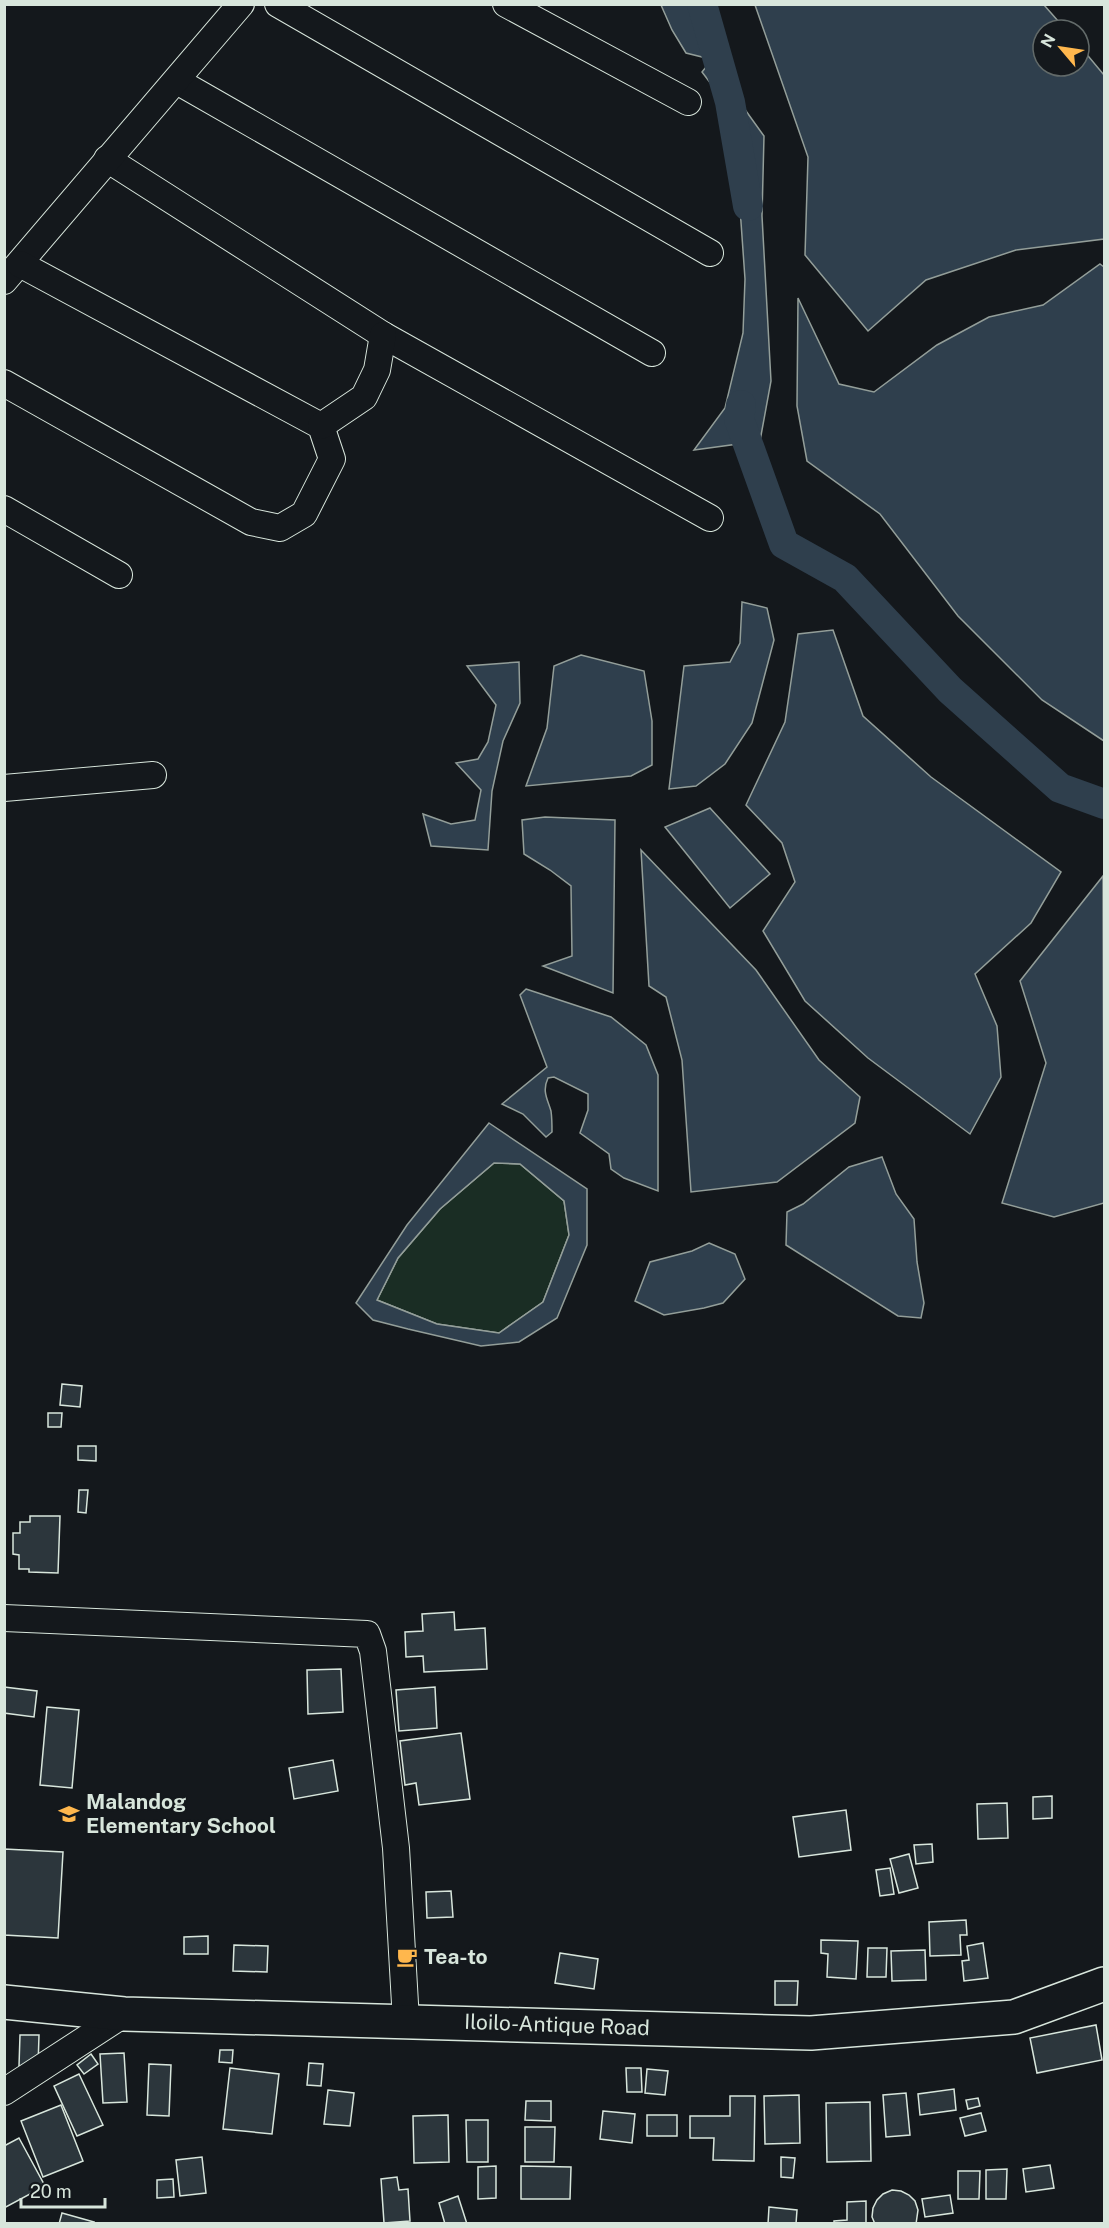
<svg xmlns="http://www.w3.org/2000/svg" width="1109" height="2228" viewBox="0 0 1109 2228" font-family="'Public Sans',sans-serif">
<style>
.green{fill:#1a2d24;stroke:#939e99;stroke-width:1.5}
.water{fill:#2f3f4d;stroke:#939e99;stroke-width:1.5;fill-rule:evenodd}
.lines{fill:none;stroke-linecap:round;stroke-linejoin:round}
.canal{stroke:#2f3f4d;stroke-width:30}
.building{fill:#2c363c;stroke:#d8e6dc;stroke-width:1.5}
.minor-casing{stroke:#d8e6dc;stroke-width:28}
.primary-casing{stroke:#d8e6dc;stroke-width:36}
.minor{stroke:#14181c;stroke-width:26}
.primary{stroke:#14181c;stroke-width:33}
.labels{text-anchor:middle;stroke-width:4.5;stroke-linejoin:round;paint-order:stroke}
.poi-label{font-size:21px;font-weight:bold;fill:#d8e6dc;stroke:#14181c;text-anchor:start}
.street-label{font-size:21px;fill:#d8e6dc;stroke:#14181c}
</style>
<rect width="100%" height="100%" fill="#14181c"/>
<path class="green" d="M494 1163 520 1164 564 1201 569 1235 543 1302 499 1333 437 1324 377 1300 398 1258 440 1209Z"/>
<g class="water">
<path d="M661 5H693L701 30 706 58 686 53 672 30Z"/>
<path d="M755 5H1044L1066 30H1043V66H1079V45L1104 75V239L1016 250 926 280 868 331 805 255 808 157Z"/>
<path d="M714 57 741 104 764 136 762 216 771 381 760 441 694 450 725 408 743 333 745 279 740 208 743 135 730 109 702 72Z"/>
<path d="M1100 264 1104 267V741L1042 700 958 616 880 514 807 461 797 406 798 298 839 384 874 392 937 345 989 317 1043 305Z"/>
<path d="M742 602 767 608 774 640 752 723 725 764 696 786 669 789 684 666 730 662 740 643Z"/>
<path d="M833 630 863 716 931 777 1061 872 1031 923 975 974 997 1026 1001 1077 970 1134 868 1058 805 1001 763 931 795 882 782 843 746 805 785 722 798 634Z"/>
<path d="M581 655 644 671 652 721V765L631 776 526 786 547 728 554 666Z"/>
<path d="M519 662 520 703 503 741 492 791 488 850 431 846 423 814 451 824 475 820 481 790 456 763 478 759 488 742 496 705 467 666Z"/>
<path d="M710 808 770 874 730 908 665 827Z"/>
<path d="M545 817 615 820 613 993 543 966 572 956 571 886 550 870 524 854 522 820Z"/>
<path d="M641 850 756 970 819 1060 860 1097 855 1123 777 1182 691 1192 682 1060 666 997 649 986Z"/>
<path d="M1103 876 1104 1203 1054 1217 1002 1203 1046 1063 1020 981Z"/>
<path d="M526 989 611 1017 646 1045 658 1075V1191L624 1178 611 1169 609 1154 580 1133 588 1110V1094L554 1077 548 1078C542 1091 547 1098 551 1111 552 1118 552 1125 552 1132L546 1137 523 1114 502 1104 547 1067 520 995Z"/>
<path d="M489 1123 587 1189V1245L557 1318 519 1342 481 1346 408 1329 373 1320 356 1303 407 1225ZM494 1163 520 1164 564 1201 569 1235 543 1302 499 1333 437 1324 377 1300 398 1258 440 1209Z"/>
<path d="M882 1157 896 1194 914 1219 917 1262 924 1303 921 1318 898 1316 786 1245 787 1212 803 1204 849 1167Z"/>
<path d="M709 1243 735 1254 745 1279 723 1303 704 1308 664 1315 635 1301 650 1262 692 1251Z"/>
</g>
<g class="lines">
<g class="canal">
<path d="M702 4 730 102 748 206"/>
<path d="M741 405 739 419 784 544 845 578 950 690 1060 788 1104 804"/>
</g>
</g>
<g class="building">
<path d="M62 1384 82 1386 80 1407 60 1405Z"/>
<path d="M48 1413H62L61 1427H48Z"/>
<path d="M78 1446H96V1461L78 1460Z"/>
<path d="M79 1490H88L86 1513 78 1512Z"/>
<path d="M30 1516H60L58 1573 29 1572V1569H19V1555L13 1554V1533H20V1522H30Z"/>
<path d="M454 1612 455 1630 485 1628 487 1669 424 1672 423 1656 406 1657 405 1632 423 1631 422 1614Z"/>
<path d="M341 1669 343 1712 308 1714 307 1670Z"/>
<path d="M4 1687 37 1691 34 1717 4 1713Z"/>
<path d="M435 1687 437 1728 399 1731 396 1690Z"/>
<path d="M47 1707 79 1710 72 1788 40 1785Z"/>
<path d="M461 1733 470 1799 419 1805 416 1783 405 1785 400 1741Z"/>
<path d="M333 1760 338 1791 294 1799 289 1768Z"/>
<path d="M1052 1796V1818L1033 1819V1797Z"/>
<path d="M1007 1803 1008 1838 978 1839 977 1804Z"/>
<path d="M846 1810 851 1850 799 1857 793 1817Z"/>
<path d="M932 1844 933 1862 916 1864 914 1845Z"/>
<path d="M4 1849 63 1852 58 1938 4 1935Z"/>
<path d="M909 1854 918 1888 899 1893 890 1859Z"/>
<path d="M890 1868 894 1894 880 1896 876 1870Z"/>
<path d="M451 1891 453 1917 427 1918 426 1892Z"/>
<path d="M966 1920 967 1935H960L961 1955 930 1956 929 1922Z"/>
<path d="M208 1936V1954H184V1937Z"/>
<path d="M821 1940 858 1941 856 1979 827 1977 828 1954 821 1953Z"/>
<path d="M983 1943 988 1978 964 1981 962 1961 969 1960 967 1946Z"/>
<path d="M234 1945 268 1946 267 1972 233 1971Z"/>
<path d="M868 1948H887L886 1977H867Z"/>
<path d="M925 1950 926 1980 892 1981 891 1951Z"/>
<path d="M560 1953 598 1959 594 1989 555 1983Z"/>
<path d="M775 1981H798L797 2005H775Z"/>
<path d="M1096 2025 1102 2060 1037 2073 1030 2038Z"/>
<path d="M20 2035H39L38 2067 19 2066Z"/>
<path d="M220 2050H233L232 2063 219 2062Z"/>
<path d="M124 2053 127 2102 103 2103 100 2054Z"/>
<path d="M91 2054 98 2064 84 2074 77 2065Z"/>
<path d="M309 2063 323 2064 321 2086 307 2085Z"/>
<path d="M149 2064 171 2065 169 2116 147 2115Z"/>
<path d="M230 2068 279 2074 272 2134 223 2129Z"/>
<path d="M626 2068H641L642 2092H627Z"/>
<path d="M647 2069 668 2071 665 2095 645 2093Z"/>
<path d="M79 2074 103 2125 77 2136 54 2086Z"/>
<path d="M954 2089 956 2110 920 2115 918 2094Z"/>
<path d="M328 2090 354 2093 350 2126 324 2124Z"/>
<path d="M906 2093 910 2135 886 2137 883 2095Z"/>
<path d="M799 2095 800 2143 765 2144 764 2096Z"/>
<path d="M730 2096H755L754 2161 713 2160 714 2138H690V2116H730Z"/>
<path d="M978 2098 980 2106 968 2109 966 2100Z"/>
<path d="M526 2101H551V2121L525 2120Z"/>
<path d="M870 2102 871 2161 827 2162 826 2103Z"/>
<path d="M61 2105 83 2161 43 2177 21 2121Z"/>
<path d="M603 2111 635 2114 632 2143 600 2139Z"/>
<path d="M981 2113 986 2131 965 2136 960 2118Z"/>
<path d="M448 2115 449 2162 414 2163 413 2116Z"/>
<rect x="647" y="2115" width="30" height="21"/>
<path d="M466 2120H488V2162H467Z"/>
<path d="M525 2127H555L554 2162H525Z"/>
<path d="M19 2138 45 2186 4 2208V2146Z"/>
<path d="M202 2157 206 2193 180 2196 176 2160Z"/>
<path d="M781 2157 795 2158 793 2178 781 2177Z"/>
<path d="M1050 2165 1054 2188 1026 2192 1023 2169Z"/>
<path d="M496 2166V2198L478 2199V2167Z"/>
<path d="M521 2166 571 2167 570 2199H521Z"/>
<path d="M1007 2169 1006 2199H986V2170Z"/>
<path d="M958 2171H980L979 2199H958Z"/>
<path d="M397 2177 399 2190 408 2189 410 2221 384 2223 381 2179Z"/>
<path d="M173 2179 174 2197 157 2198V2180Z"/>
<path d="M892 2190 901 2191 909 2195 915 2201 918 2210 916 2224H875L872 2217 873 2208 877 2200 883 2194Z"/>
<path d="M950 2195 953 2213 925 2217 922 2199Z"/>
<path d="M458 2196 467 2224H445L439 2203Z"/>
<path d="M866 2201V2224H834V2221L847 2220V2202Z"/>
<path d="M769 2207 797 2210 796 2224H768Z"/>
<path d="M62 2213 94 2222 93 2224H59Z"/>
</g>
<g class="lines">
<g class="minor-casing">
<g id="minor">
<path d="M278 4 710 253"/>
<path d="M506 4 688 102"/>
<path d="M177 81 652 353"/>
<path d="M107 159 383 335 710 518"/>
<path d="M4 281 241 4"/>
<path d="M4 383 251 522 280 528 304 514 332 459 321 426 20 264"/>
<path d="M321 426 364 397 377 370 383 335"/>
<path d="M4 509 119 575"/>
<path d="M4 788 153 775"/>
<path d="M4 1618 367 1634 373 1651 396 1848 406 2021"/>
<path d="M4 2092 124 2014"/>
</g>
</g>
<g class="primary-casing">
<path id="primary" d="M4 2002 124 2014 811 2033 1014 2017 1104 1984"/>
</g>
<use href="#minor" class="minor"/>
<use href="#primary" class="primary"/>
</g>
<defs>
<g id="school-bare" transform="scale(1.62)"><path d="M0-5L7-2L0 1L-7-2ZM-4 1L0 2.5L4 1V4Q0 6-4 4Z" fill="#ffb74d" stroke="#14181c" stroke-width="2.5" paint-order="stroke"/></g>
<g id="cafe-bare" transform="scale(1.62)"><path d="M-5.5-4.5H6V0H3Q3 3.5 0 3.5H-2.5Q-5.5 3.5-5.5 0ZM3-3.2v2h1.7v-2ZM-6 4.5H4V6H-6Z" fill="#ffb74d" stroke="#14181c" stroke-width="2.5" paint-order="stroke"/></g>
</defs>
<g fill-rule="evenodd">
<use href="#school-bare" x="69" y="1814"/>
<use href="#cafe-bare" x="407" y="1957"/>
</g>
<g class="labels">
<g class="poi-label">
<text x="86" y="1809">Malandog<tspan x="86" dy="24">Elementary School</tspan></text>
<text x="424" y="1964">Tea-to</text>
</g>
<g class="street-label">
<text transform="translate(557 2025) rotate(2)" y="7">Iloilo-Antique Road</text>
</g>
</g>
<rect width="1109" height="2228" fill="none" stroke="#d8e6dc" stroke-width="12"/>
<g transform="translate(1061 48) rotate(299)"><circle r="28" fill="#14181c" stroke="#626a69" stroke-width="1.5"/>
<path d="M0-4.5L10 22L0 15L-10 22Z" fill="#ffb74d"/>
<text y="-9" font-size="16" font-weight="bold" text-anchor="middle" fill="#d8e6dc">N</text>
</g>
<path d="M21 2198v9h84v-9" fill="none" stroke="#d8e6dc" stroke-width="3"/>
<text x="30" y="2198" font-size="18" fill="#d8e6dc" stroke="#14181c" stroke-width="4.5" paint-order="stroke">20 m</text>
</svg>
